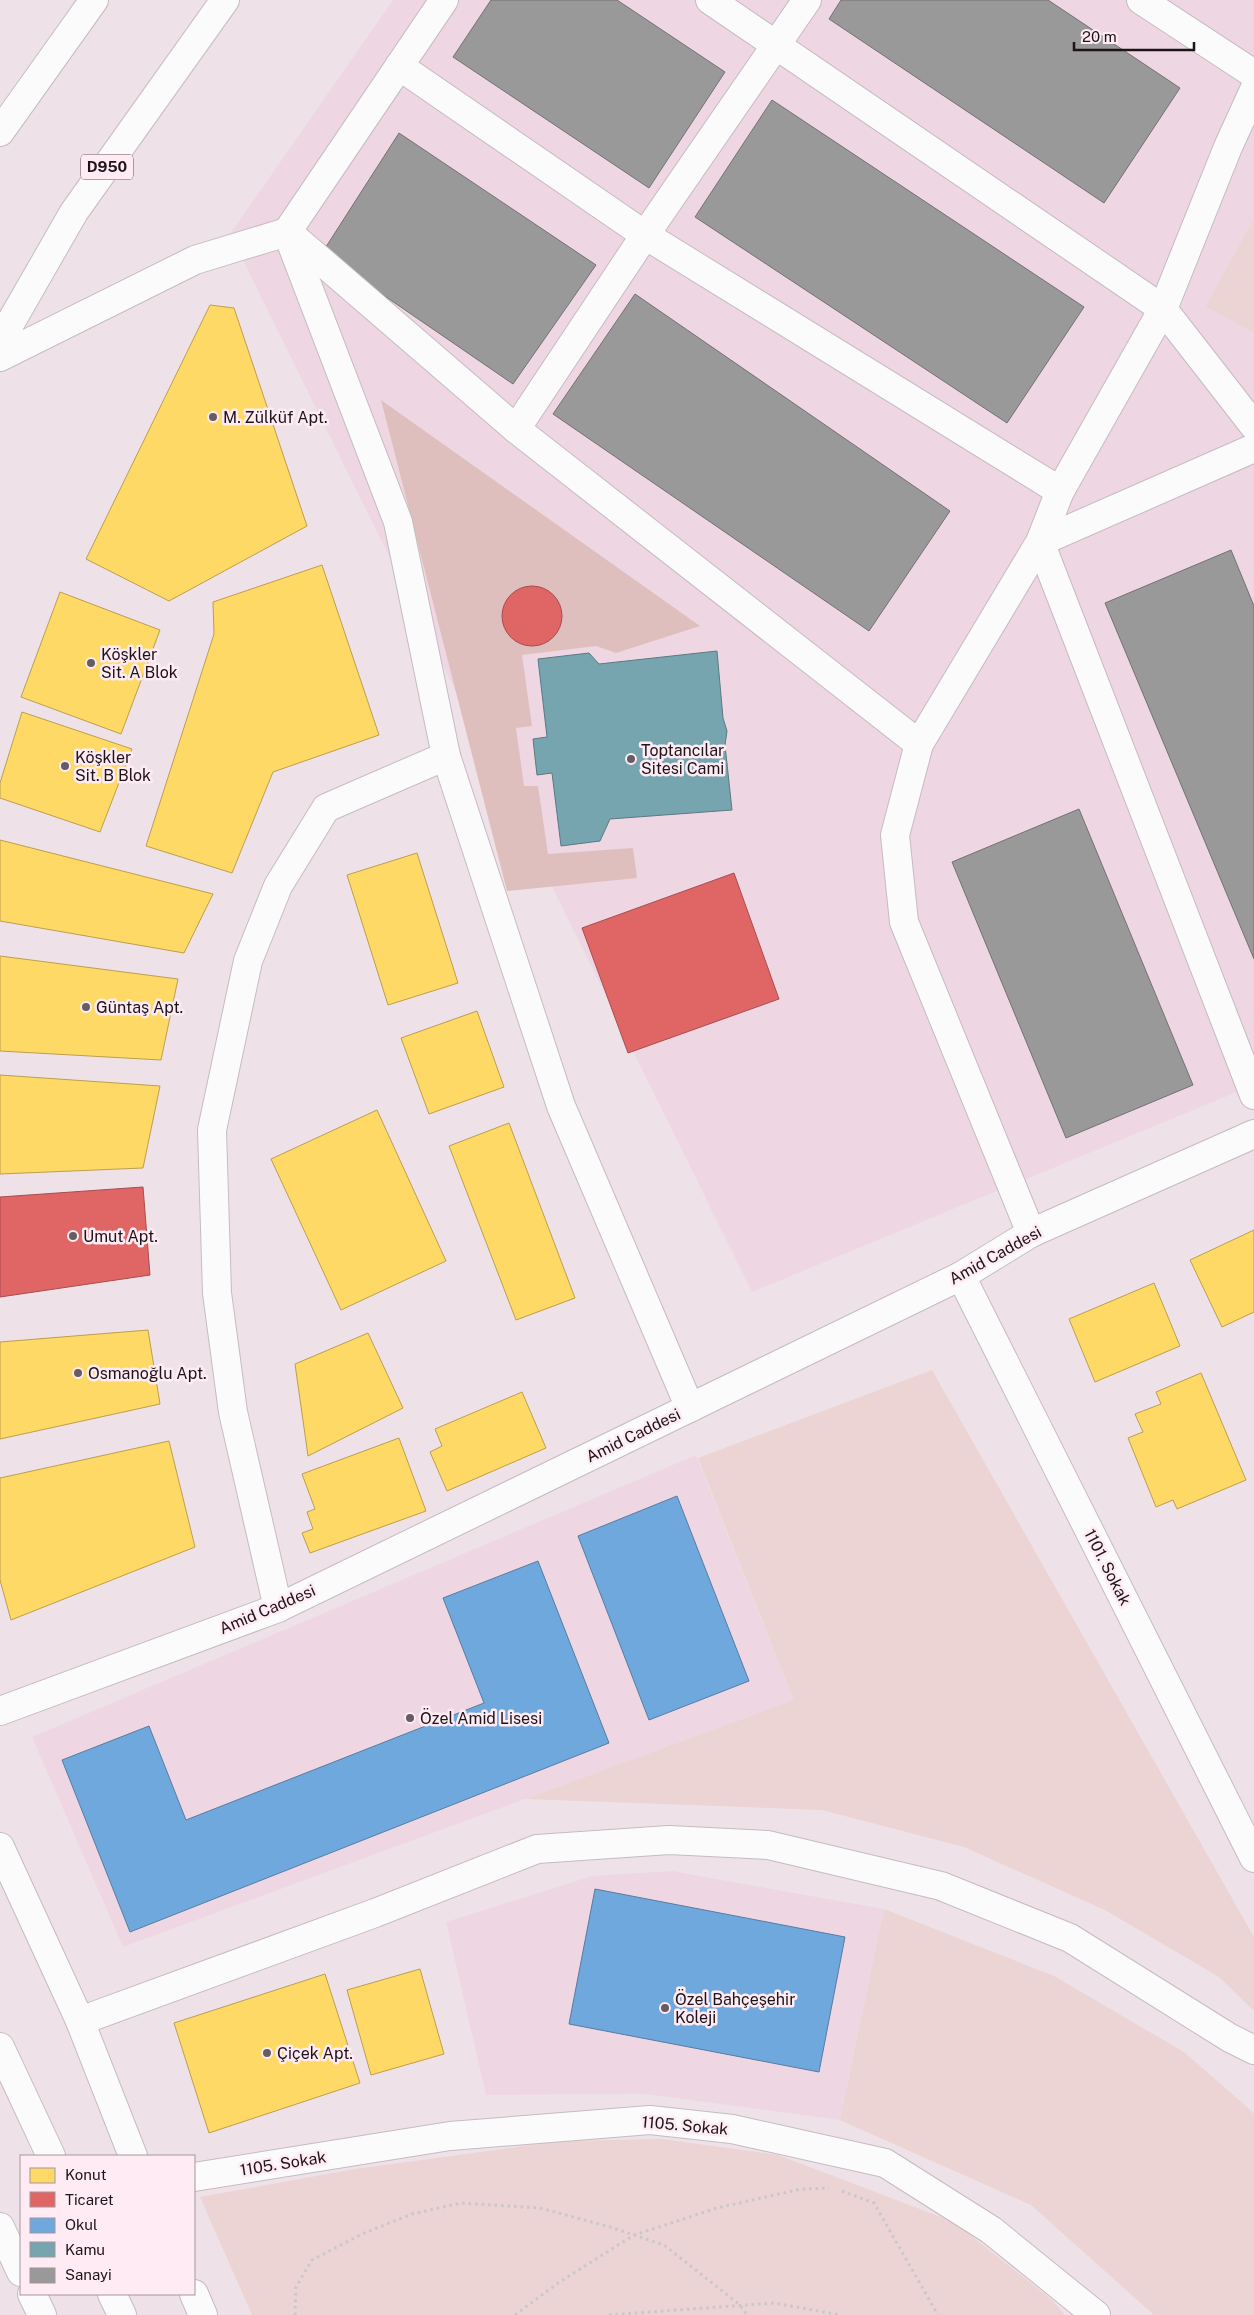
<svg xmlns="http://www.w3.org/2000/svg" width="1254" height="2315" viewBox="0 0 1254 2315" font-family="'Public Sans',sans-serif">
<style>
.built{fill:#eed7e2}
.green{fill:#ebd4d3}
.forest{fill:#debfbe}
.homes{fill:#ffd966;stroke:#bb9e4f}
.shops{fill:#e06666;stroke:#a64d4f}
.schools{fill:#6fa8dc;stroke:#567ca1}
.public{fill:#76a5af;stroke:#5b7a82}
.industry{fill:#999;stroke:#747172}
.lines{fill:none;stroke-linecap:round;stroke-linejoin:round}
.minor-casing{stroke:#c5bbc0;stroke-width:30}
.tertiary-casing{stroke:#c5bbc0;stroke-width:30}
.trunk-casing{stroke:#c5bbc0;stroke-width:30}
.path{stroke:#cbc7c8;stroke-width:3;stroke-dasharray:2.5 4;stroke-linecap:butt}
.minor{stroke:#fcfbfc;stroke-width:28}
.tertiary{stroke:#fcfbfc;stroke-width:28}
.trunk{stroke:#fcfbfc;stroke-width:28}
.poi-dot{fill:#665c61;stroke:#feebf3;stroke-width:2}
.labels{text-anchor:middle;stroke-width:5;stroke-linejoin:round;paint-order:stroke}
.shield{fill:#feebf3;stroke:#60545a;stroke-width:1}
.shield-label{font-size:15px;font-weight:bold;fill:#1d1418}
.poi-label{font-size:16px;fill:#1d1418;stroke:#feebf3;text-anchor:start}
.street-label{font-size:16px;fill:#1d1418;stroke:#feebf3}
</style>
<rect width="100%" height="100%" fill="#eee2e8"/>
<g class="built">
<path d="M393 0H1254V1085L752 1292 230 234Z"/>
<path d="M696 1455 794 1700 123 1947 32 1737Z"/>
<path d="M672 1871 884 1909 840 2120 645 2094 486 2095 446 1922 592 1876Z"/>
</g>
<g class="green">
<path d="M1254 219V333L1206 306Z"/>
<path d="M932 1370 1254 1937V2011L1219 1977 1105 1910 964 1847 822 1810 525 1799 794 1700 698 1458Z"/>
<path d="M884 1909 1054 1976 1184 2052 1254 2113V2315H1154L1031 2205 840 2120Z"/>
<path d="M662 2139 778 2155 954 2222 1052 2300 1065 2315H252L200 2197 355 2169 561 2141Z"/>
</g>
<path class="forest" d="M381 400 700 626 616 653 596 646 522 655 532 726 516 728 524 786H538L548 854 633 848 637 878 507 891Z"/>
<g class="homes">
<path d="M210 305 234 308 307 526 169 601 86 559Z"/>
<path d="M322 565 379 735 273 772 232 873 146 846 214 634 213 602Z"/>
<path d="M60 592 160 630 121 734 21 697Z"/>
<path d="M22 712 132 749 100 832 0 798V783Z"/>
<path d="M0 840 213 894 184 953 0 921Z"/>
<path d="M417 853 458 983 388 1005 347 875Z"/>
<path d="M0 956 178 979 161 1060 0 1051Z"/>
<path d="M477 1011 504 1087 429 1114 401 1038Z"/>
<path d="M0 1075 160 1086 143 1168 0 1174Z"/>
<path d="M377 1110 446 1261 341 1310 271 1159Z"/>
<path d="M509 1123 575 1298 516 1320 449 1146Z"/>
<path d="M1254 1230V1312L1222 1327 1190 1260Z"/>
<path d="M1154 1283 1180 1346 1095 1382 1069 1319Z"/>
<path d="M148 1330 160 1404 0 1439V1342Z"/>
<path d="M368 1333 403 1408 308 1456 295 1364Z"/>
<path d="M1201 1373 1246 1480 1177 1509 1173 1500 1156 1507 1128 1438 1143 1432 1135 1414 1161 1404 1156 1392Z"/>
<path d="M522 1392 546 1448 447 1491 430 1452 442 1446 435 1429Z"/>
<path d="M399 1438 426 1511 310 1553 302 1533 313 1529 307 1512 315 1509 302 1474Z"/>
<path d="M169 1441 195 1547 11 1620 0 1580V1478Z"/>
<path d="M420 1969 444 2054 371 2075 347 1990Z"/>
<path d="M325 1974 360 2083 209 2133 174 2023Z"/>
</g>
<g class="shops">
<circle cx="532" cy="616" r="30"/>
<path d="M734 873 779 999 628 1053 582 928Z"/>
<path d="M143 1187 150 1275 0 1297V1197Z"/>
</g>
<g class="schools">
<path d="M677 1496 749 1681 649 1720 578 1536Z"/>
<path d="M538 1561 609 1743 130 1932 62 1760 149 1726 186 1820 484 1703 443 1598Z"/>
<path d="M595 1889 845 1937 819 2072 569 2024Z"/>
</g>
<path class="public" d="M717 651 723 718 727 731 725 745 732 810 610 819 600 841 561 846 552 773 537 775 533 739 547 737 538 659 589 653 599 664Z"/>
<g class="industry">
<path d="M491 0H617L725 72 649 188 453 57Z"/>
<path d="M841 0H1048L1180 88 1104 203 829 19Z"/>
<path d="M772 100 1084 307 1007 423 695 217Z"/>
<path d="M399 133 596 265 513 384 322 253Z"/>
<path d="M635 294 950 511 869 631 553 414Z"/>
<path d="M1231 550 1254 606V959L1105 603Z"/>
<path d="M1079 809 1193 1085 1066 1138 952 862Z"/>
</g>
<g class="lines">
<g class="minor-casing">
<g id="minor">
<path d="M710 0 1163 309 1254 426"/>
<path d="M1141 0 1254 74"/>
<path d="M399 66 645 235 1060 491"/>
<path d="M287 232 398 522 446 756 561 1106 690 1408"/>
<path d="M290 234 516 429 919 744"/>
<path d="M0 357 195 260 287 232 444 0"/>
<path d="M516 429 645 235 807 0"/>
<path d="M1254 448 1040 542 1254 1095"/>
<path d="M1031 1233 904 922 895 835 919 744 1040 542 1060 491 1163 309 1228 147 1254 90"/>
<path d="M961 1276 1254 1858"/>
<path d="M278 1608 233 1412 217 1293 212 1130 248 961 278 886 326 808 446 756"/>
<path d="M80 2021 375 1913 537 1849 669 1840 768 1845 941 1886 1070 1938 1230 2038 1254 2050"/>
<path d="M194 2177 450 2136 650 2120 732 2129 885 2163 991 2230 1096 2315"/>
</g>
</g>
<g class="tertiary-casing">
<path id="tertiary" d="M0 1711 278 1608 961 1276 1031 1233 1254 1134"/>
</g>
<g class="trunk-casing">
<g id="trunk">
<path d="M0 132 94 0"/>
<path d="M0 341 74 212 225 0"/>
<path d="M0 1847 80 2021 133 2156"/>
<path d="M0 2047 51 2156"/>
<path d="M0 2227 21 2272"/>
<path d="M32 2294 42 2315"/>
<path d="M112 2294 122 2315"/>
<path d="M194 2294 203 2315"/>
</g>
</g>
<g class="path">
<path d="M842 2191 874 2203 938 2315"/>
<path d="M295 2315 296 2287 312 2260 362 2234 412 2214 461 2203 540 2208 610 2227 664 2245 740 2305 747 2315"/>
<path d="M515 2315 558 2283 634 2235 717 2208 801 2189 829 2188"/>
<path d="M609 2315 774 2303 840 2315"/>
</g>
<use href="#minor" class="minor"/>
<use href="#tertiary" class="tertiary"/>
<use href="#trunk" class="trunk"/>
</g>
<g class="poi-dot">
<circle cx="213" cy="417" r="5"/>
<circle cx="91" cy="663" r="5"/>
<circle cx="631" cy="759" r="5"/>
<circle cx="65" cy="766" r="5"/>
<circle cx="86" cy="1007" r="5"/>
<circle cx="73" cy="1236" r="5"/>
<circle cx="78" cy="1373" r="5"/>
<circle cx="410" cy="1718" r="5"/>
<circle cx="665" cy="2008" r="5"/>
<circle cx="267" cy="2053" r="5"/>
</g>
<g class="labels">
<rect class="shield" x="81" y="154.5" width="52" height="25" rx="4"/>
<g class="shield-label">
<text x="107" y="172">D950</text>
</g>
<g class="poi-label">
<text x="223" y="423">M. Zülküf Apt.</text>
<text x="101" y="660">Köşkler<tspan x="101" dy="18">Sit. A Blok</tspan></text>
<text x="641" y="756">Toptancılar<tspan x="641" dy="18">Sitesi Cami</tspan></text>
<text x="75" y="763">Köşkler<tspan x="75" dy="18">Sit. B Blok</tspan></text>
<text x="96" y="1013">Güntaş Apt.</text>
<text x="83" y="1242">Umut Apt.</text>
<text x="88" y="1379">Osmanoğlu Apt.</text>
<text x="420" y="1724">Özel Amid Lisesi</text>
<text x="675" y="2005">Özel Bahçeşehir<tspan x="675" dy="18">Koleji</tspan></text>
<text x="277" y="2059">Çiçek Apt.</text>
</g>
<g class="street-label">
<text transform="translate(995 1255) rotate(-29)" y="6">Amid Caddesi</text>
<text transform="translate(633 1435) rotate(-26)" y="6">Amid Caddesi</text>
<text transform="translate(1108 1567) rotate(63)" y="6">1101. Sokak</text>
<text transform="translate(267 1609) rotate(-23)" y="6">Amid Caddesi</text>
<text transform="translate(685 2125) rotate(5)" y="6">1105. Sokak</text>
<text transform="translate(283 2163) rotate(-9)" y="6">1105. Sokak</text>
</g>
</g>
<rect x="20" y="2155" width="175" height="140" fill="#feebf3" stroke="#a4959b"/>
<rect x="30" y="2168" width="25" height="15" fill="#ffd966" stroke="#a4959b"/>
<text x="65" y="2180" font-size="15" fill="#1d1418">Konut</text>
<rect x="30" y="2192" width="25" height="15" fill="#e06666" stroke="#a4959b"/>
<text x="65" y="2205" font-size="15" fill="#1d1418">Ticaret</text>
<rect x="30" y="2218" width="25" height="15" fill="#6fa8dc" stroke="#a4959b"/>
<text x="65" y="2230" font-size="15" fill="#1d1418">Okul</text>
<rect x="30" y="2242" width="25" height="15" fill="#76a5af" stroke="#a4959b"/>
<text x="65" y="2255" font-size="15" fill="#1d1418">Kamu</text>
<rect x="30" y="2268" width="25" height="15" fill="#999999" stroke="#a4959b"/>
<text x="65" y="2280" font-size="15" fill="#1d1418">Sanayi</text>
<path d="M1074 42v8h120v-8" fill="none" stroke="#1d1418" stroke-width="2.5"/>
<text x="1082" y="42" font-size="15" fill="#1d1418" stroke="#feebf3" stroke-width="4" paint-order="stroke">20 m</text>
</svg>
